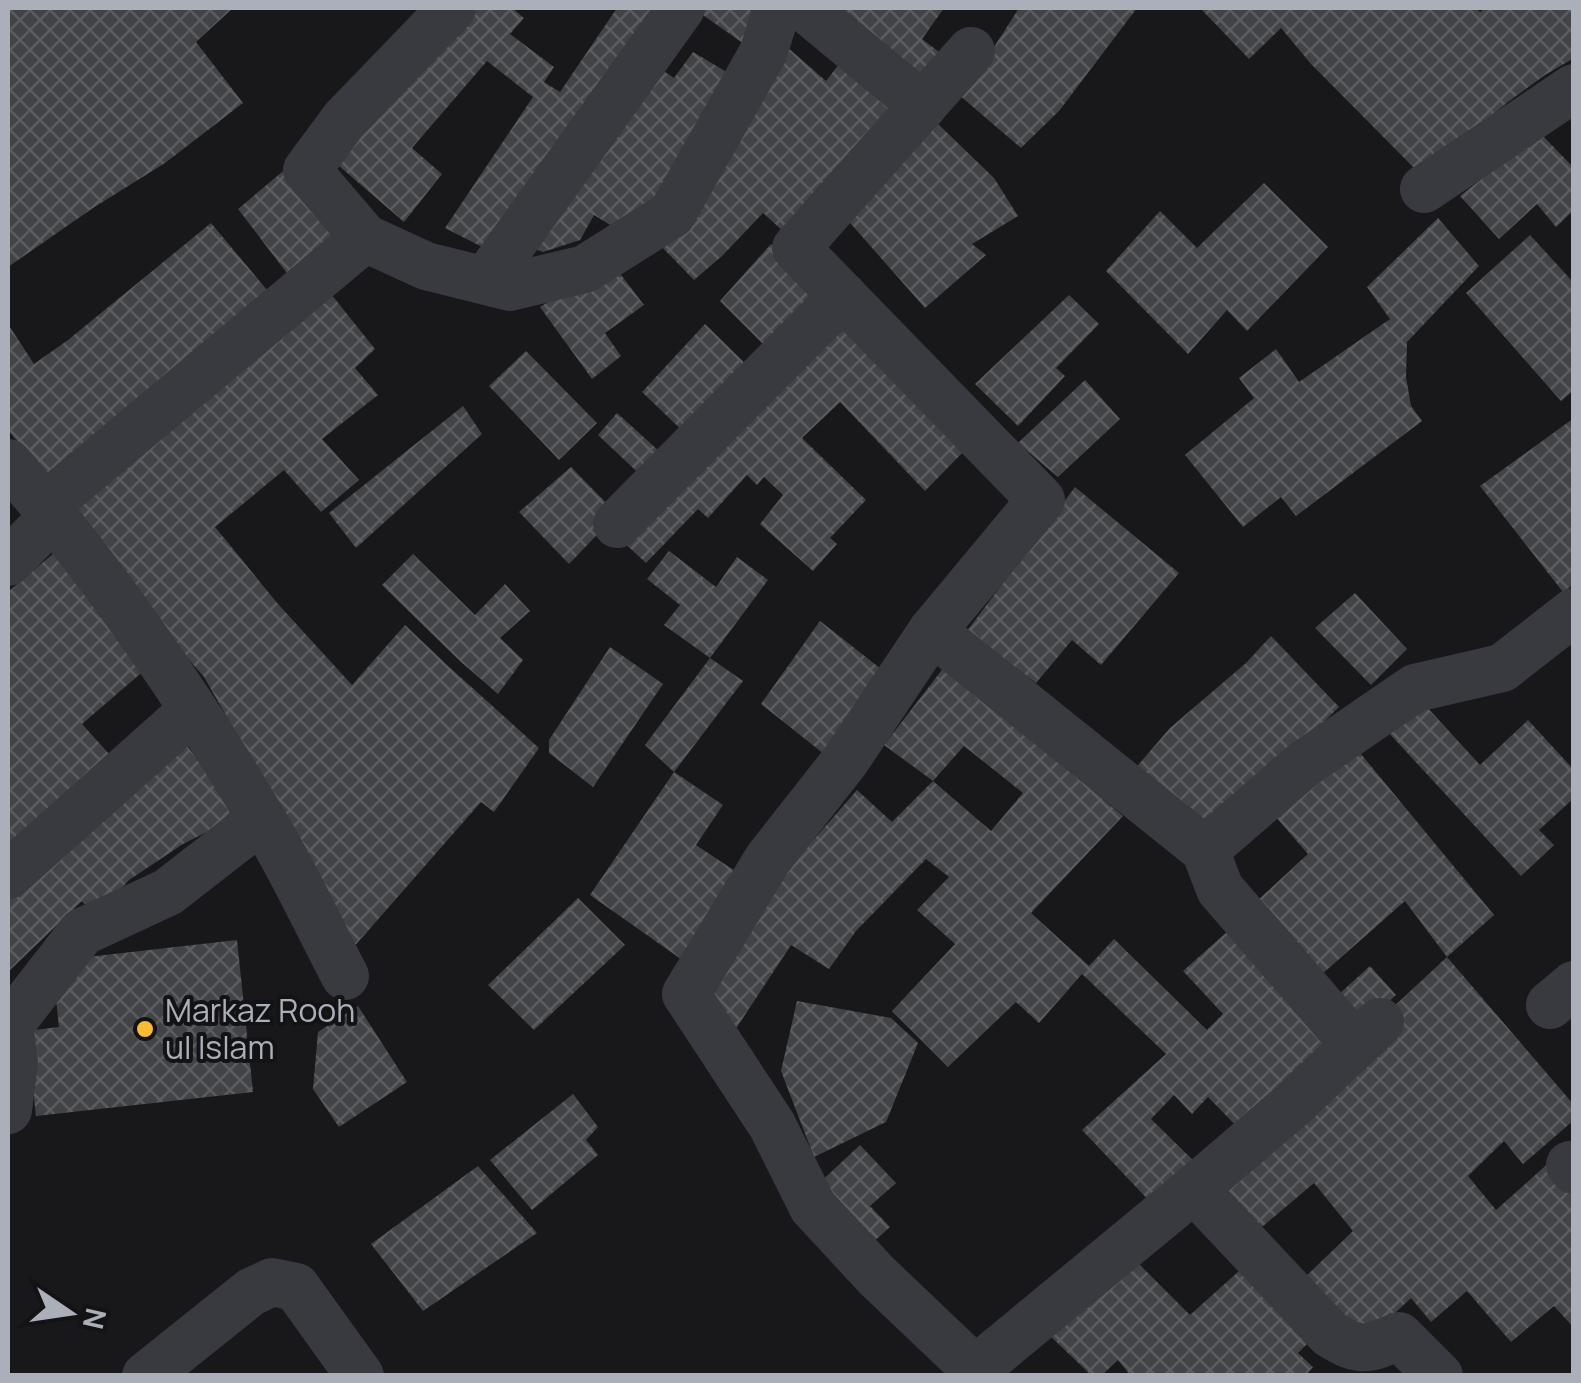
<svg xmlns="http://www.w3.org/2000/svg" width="1581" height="1383" viewBox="0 0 1581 1383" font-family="Manrope,sans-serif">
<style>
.building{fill:url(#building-cross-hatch);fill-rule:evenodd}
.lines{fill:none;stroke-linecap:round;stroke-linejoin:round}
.street{stroke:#393a3f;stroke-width:48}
.poi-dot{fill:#f8bb32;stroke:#131315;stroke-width:4}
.labels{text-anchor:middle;stroke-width:8;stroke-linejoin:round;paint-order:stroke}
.poi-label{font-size:32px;fill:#aaafba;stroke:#131315;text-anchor:start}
</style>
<defs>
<pattern id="building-cross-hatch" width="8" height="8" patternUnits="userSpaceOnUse" patternTransform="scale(2.5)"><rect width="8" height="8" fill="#424347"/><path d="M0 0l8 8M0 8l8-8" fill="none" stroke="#5b5c5f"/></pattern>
</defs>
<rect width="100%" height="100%" fill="#18181a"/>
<g class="building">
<path d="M8 8H233L196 42 243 103 165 163 93 208 8 267Z"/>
<path d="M463 8H512L524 18 510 34 554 67 544 82 560 92 617 8H673L496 254 445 228 533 97 487 61 412 148 442 174 404 222 331 159Z"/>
<path d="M693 8H759L754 51Z"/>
<path d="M816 8H944L922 39 947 58 920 91Z"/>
<path d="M1019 8H1137L1059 111 1021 148 958 94 989 55Z"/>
<path d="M1205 8H1476L1480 12 1486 8H1574V58L1545 75 1508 102 1420 174 1311 64 1281 28 1249 59 1202 10Z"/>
<path d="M779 40 826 81 846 55 905 110 794 241 763 213 722 256 694 280 655 240Z"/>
<path d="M693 52 740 80 696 159 623 233 594 215 580 240 543 252 518 243 650 62 674 78Z"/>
<path d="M935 121 994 178 1018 216 972 244 986 255 925 308 844 216Z"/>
<path d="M1540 133 1574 168V210L1556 227 1537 204 1499 239 1460 196Z"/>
<path d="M288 167 350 240 296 285 238 209Z"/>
<path d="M1264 183 1328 247 1247 331 1227 310 1188 354 1106 271 1160 211 1197 248Z"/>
<path d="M1438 218 1479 266 1407 342 1406 377 1411 406 1422 421 1296 516 1281 497 1243 527 1185 455 1254 398 1239 378 1276 349 1299 382 1390 319 1367 287Z"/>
<path d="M211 223 272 296 54 487 8 430V324L34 364 68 340Z"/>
<path d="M1530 235 1574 283V390L1561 401 1466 293Z"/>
<path d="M771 244 827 298 774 355 720 301Z"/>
<path d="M612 263 644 305 605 333 621 356 592 379 540 307Z"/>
<path d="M331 294 375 349 355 368 378 395 322 439 359 480 321 512 284 470 215 527 278 604 352 685 405 625 448 666 539 748 494 812 481 802 352 949 264 782 204 677 60 510Z"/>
<path d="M1069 295 1099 324 1056 368 1065 376 1018 426 975 384Z"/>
<path d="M840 307 971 444 925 491 840 402 802 438 866 500 830 538 837 544 813 571 760 524 783 495 764 477 757 485 747 475 708 518 698 509 646 563 618 537Z"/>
<path d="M705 324 756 374 691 439 642 392Z"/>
<path d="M526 351 597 423 559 460 489 386Z"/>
<path d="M1085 380 1120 419 1058 477 1018 443Z"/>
<path d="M463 406 482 434 356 548 329 513Z"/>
<path d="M617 413 670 461 649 483 598 435Z"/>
<path d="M1574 418V584L1563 592 1480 486Z"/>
<path d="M571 467 617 514 569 564 519 512Z"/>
<path d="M1075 487 1179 573 1101 665 1072 640 1036 683 967 631Z"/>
<path d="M61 547 147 668 82 724 110 755 8 850V592Z"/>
<path d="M669 551 716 587 737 557 768 580 710 658 664 625 680 605 647 579Z"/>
<path d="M413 554 475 615 505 584 530 611 500 638 523 660 498 694 461 662 382 585Z"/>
<path d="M1355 593 1407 649 1371 685 1315 628Z"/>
<path d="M820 621 890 676 829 758 761 704Z"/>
<path d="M1271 636 1339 707 1283 761 1200 828 1133 771 1170 728 1246 663Z"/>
<path d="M610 647 663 684 593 787 549 753V740Z"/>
<path d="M710 658 743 681 674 772 645 745Z"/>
<path d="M945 666 1123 816 1031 913 1089 966 1114 939 1207 1030 1223 1014 1183 971 1236 924 1343 1045 1247 1137 1208 1097 1192 1114 1174 1095 1151 1119 1198 1165 1154 1206 1082 1130 1166 1054 1082 974 1039 1023 1016 1002 948 1067 892 1011 955 944 917 910 949 877 926 859 856 931 829 969 791 945 735 1030 700 1000 788 869 857 790 892 822 933 781 884 745ZM964 746 1023 793 991 831 933 781Z"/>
<path d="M1426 706 1480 765 1528 720 1574 770V798L1539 830 1554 845 1521 876 1388 732Z"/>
<path d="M181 738 240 815 183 844 129 880 96 916 82 901 8 972V888Z"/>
<path d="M1356 748 1494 915 1447 957 1574 1105V1120L1523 1164 1504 1141 1468 1176 1496 1210 1553 1159 1574 1181V1328L1554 1306 1511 1342 1467 1291 1431 1322 1411 1298 1363 1343 1303 1279 1353 1231 1314 1183 1250 1237 1214 1192 1389 1011 1447 957 1405 901 1321 975 1256 902 1308 854 1275 816Z"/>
<path d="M674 772 723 805 696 845 738 873 688 964 590 895Z"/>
<path d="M578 898 625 945 534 1030 488 985Z"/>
<path d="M237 940 253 1092 36 1116 26 1031 59 1027 52 961Z"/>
<path d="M1370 966 1396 995 1354 1033 1328 1004Z"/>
<path d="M797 1001 891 1018 918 1043 886 1122 814 1157 781 1071Z"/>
<path d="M358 1006 407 1082 339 1127 313 1089 318 1032Z"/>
<path d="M573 1094 598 1127 586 1140 598 1155 532 1210 490 1160Z"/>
<path d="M860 1145 896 1183 870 1206 890 1227 869 1246 815 1187Z"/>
<path d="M478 1166 537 1233 423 1311 371 1244Z"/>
<path d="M1130 1255 1190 1315 1249 1262 1318 1333 1298 1353 1313 1367 1305 1376H1131L1118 1360 1101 1376H1092L1046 1332Z"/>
</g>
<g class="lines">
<g class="street">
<path d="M805 8 923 106"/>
<path d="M971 51 796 248 1041 500 932 631 845 761 768 859 686 994 772 1125 813 1207 876 1275 982 1376"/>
<path d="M1424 189 1574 88"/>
<path d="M365 238 307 170 344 120 452 8"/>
<path d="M486 280 681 8"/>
<path d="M8 463C105 573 192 701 267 828 296 876 319 927 345 976"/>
<path d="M45 506 365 238 426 266 510 287 585 269 672 214 764 51 776 12 774 8"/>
<path d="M617 524 843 296"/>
<path d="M8 562 53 517"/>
<path d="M932 631 1205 850 1304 764 1415 688 1502 668 1574 612"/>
<path d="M1205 850 1220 889 1355 1045"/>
<path d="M8 875 193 710"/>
<path d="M1550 1005 1574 985"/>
<path d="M8 1027 82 932 168 892 262 819"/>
<path d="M8 1110 14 1062 9 1026"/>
<path d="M1570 1165 1574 1170"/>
<path d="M1194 1189 1330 1334C1360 1353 1367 1350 1399 1336L1439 1376"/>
<path d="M976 1369 1194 1189 1291 1106 1380 1022"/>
<path d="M146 1376 251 1292 272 1282 296 1287 360 1376"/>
</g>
</g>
<circle class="poi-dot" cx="145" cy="1029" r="10"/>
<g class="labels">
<g class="poi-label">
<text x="165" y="1022">Markaz Rooh<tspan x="165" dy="37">ul Islam</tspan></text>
</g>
</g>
<rect width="1581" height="1383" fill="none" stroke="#aaafba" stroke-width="20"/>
<g transform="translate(70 1313) rotate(103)" stroke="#131315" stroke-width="8" paint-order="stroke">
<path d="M0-8L18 38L0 25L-18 38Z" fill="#aaafba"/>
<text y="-15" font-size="28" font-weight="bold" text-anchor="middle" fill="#aaafba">N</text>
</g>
</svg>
